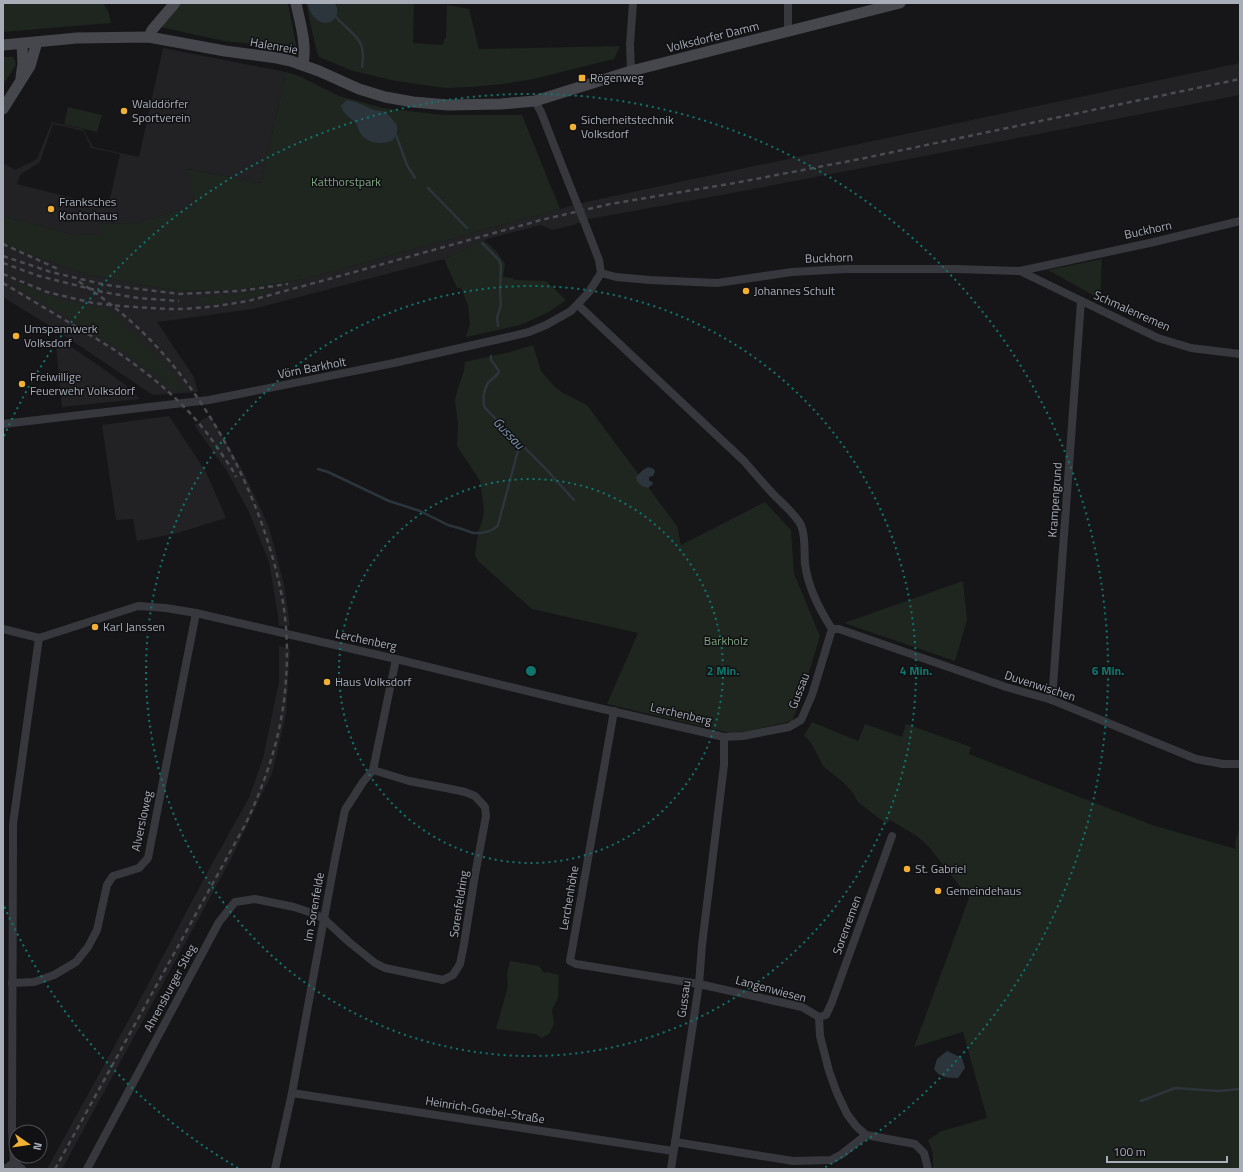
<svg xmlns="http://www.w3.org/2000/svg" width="1243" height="1172" viewBox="0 0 1243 1172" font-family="'Titillium Web',sans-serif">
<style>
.built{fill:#222225;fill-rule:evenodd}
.green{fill:#1e261f}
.water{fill:#2c353c}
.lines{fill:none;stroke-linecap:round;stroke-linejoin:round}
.stream{stroke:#2c353c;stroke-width:2.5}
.street{stroke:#37383d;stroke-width:8}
.secondary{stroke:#45474d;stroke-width:11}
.rail{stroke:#4a4c52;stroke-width:2.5;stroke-dasharray:5 4;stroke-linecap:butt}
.street-bridge{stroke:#37383d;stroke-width:8}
.ring{fill:none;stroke:#0f766e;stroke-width:2;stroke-dasharray:2 4}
.poi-dot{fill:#f2b134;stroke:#111113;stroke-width:1.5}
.labels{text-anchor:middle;stroke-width:3;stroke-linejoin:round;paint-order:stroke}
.street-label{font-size:12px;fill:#a8adb8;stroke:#111113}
.poi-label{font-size:12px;fill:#a8adb8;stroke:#111113;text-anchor:start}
.park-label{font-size:12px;fill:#7fa381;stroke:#111113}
.water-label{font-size:13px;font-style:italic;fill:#7f9bb3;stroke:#111113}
.centre{fill:#0f766e;stroke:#111113;stroke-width:2}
.ring-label{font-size:12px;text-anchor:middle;font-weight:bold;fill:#0f766e;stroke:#111113;stroke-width:3;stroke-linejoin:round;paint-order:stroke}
</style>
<rect width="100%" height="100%" fill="#161618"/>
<g class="built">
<path d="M163 48 286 72 261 183 188 169 195 205 137 223 101 224V234L74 235 3 216V163L15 170 37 159 52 122 83 129 93 147 139 157ZM53 124 83 131 91 148 120 154 108 207 17 184 20 175 40 162Z"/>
<path d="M1240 63V95L743 191 589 219 570 226 552 230 541 225 487 239 480 244 444 259 253 309 157 322 194 377 198 392 153 395 53 328 3 297V243L36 257 89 275 177 291 239 290 304 279 560 209 581 203Z"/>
<path d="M55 336 98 365 124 384 140 399 62 407Z"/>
<path d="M210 415 243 471 269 527 284 584 290 626H279L278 616 269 562 249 512 227 471 194 425Z"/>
<path d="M169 416 206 472 226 518 178 533 137 541 133 519 116 520 102 425Z"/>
<path d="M279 646 290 649 286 714 272 773 231 859 62 1169H47L144 992 209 869 249 798 263 758 279 682Z"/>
</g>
<g class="green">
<path d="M3 3H103L109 13 111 23 3 32Z"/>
<path d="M180 3H288L297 49 224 41 160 27Z"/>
<path d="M306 3H307L309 10 337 6 335 3H414L413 43 442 45 446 37 447 5 469 9 479 49 620 46 614 59 534 79 503 84 471 87 445 88 396 81 353 71 319 57 317 53Z"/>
<path d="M3 57H13L15 60 16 65 3 85Z"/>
<path d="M286 72 299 76 339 96 383 108 443 115H522L560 209 304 279 239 290 177 291 89 275 36 257 3 243V216L74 235 101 234V224L137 223 195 205 187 169 261 183Z"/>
<path d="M68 107 102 115 97 132 64 124Z"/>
<path d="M485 241 496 251 505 264 503 277 512 278 515 280 546 281 566 300 549 312 520 325 466 337 470 324 468 305 461 288H457L444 259Z"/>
<path d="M1102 259 1100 299 1048 270Z"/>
<path d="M3 276 34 290 60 299 110 310 166 366 186 391 175 392 148 369 121 350 35 298Z"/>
<path d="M266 290 267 293 242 299 200 306 199 297 231 295Z"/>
<path d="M533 345 541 371 553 385 563 393 587 405 677 526 681 545 765 502 791 530 794 574 820 636 800 702 792 721 747 731 730 733 607 704 638 633 532 609 478 561 475 555 478 533 483 518 484 509 480 481 457 446 458 425 455 400 458 388 464 371 465 362 510 352Z"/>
<path d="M963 581 967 620 955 661 844 623Z"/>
<path d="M812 722 858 741 865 724 902 737 906 724 971 747 969 754 1152 825 1236 849 1235 843 1240 826V1169H933V1153L928 1140 942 1131 987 1118 963 1032 914 1047 969 898 929 847 917 836 890 820 886 824 858 802 853 793 844 783 823 766 814 748 808 739 804 736Z"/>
<path d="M510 961 539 966 544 973 547 972 559 975 558 998 552 1010 554 1023 550 1033 542 1038 536 1034 496 1029 508 986 507 974Z"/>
</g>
<g class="water">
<path d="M307 3H335C346 22 316 36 307 3Z"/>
<path d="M347 100 356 102 374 110 386 112 397 125V132L393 140C383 145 368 144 361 134 358 130 358 126 355 122 349 117 342 113 341 105Z"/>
<path d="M648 467 654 469 655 472 653 476 649 477V480L653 483V484L648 488C641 486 637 484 636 477L643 470Z"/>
<path d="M947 1051 962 1058 965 1068 958 1078C948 1078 940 1078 934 1069L937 1059Z"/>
</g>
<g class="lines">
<g class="stream">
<path d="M336 17C353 36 367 38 362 67"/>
<path d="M396 135 407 165 415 178"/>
<path d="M428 188 467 228"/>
<path d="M482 243 499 260 501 265 500 290 501 305 497 318 498 326"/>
<path d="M491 356V360L499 371C497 377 492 378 488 383 484 389 482 401 485 408L544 467 574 500"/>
<path d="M318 469 328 472 389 501 420 511 448 525 462 529 473 533H481L490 531 495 528 498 525 520 443"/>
<path d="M1141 1101 1175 1088 1218 1091 1240 1089"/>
</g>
<g class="street">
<path d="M788 32V3"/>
<path d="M631 71 630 44 633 3"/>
<path d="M535 101 541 112 568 181"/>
<path d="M587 229 599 260 601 273"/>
<path d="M1020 271 1158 338 1191 348 1240 354"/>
<path d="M601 273 616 277 650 280 717 283 792 272 846 269H956L1020 271 1154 242 1240 221"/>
<path d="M3 424 209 400 394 363 504 338 529 332 546 325 571 311 589 292 601 273"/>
<path d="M3 629 39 638 138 606 166 608 196 613 396 659 564 700 724 737 743 736 789 727 801 720 812 695 832 629C819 609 808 588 805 564 804 552 806 537 801 525 795 514 783 504 774 495 764 484 754 473 744 461L578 305"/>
<path d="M832 629H839L1006 687 1052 700 1196 759 1223 764H1240"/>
<path d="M1052 700 1081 301"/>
<path d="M614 711 570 961 576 964 699 984 802 1007 819 1017"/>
<path d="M12 983 34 982 54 975 76 962 88 947 97 930 107 885 113 876 139 868 148 858 196 613"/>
<path d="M819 1017 820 1036 829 1071 837 1093 847 1114 856 1126 866 1135 915 1144 924 1153 928 1169"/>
<path d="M819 1017 826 1015 832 1002 892 836"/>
<path d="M292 1093 673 1151"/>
<path d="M675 1142 793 1161 831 1160 842 1154 866 1135"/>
<path d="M3 1169 7 1168 14 1162"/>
<path d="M22 1169 14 1162 12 1132 13 840V824L39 638"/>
<path d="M87 1169 219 922 235 902 255 899 294 907 315 914 324 919 349 942 375 963 385 968 443 980 453 975 460 964 464 944 475 875 486 816 485 807 475 796 465 792 446 788 409 781 373 770"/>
<path d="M275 1169 292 1093 335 859 345 810 363 782 373 770 396 659"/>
<path d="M671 1169 699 984 702 945 724 765V737"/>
</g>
<g class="secondary">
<path d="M296 3C300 23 307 44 303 64"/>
<path d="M149 37 152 30 175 3"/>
<path d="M3 45 77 38 149 37 225 51 277 58 291 61 319 71 359 89 385 97 413 102 448 105 501 104 535 101 631 71 900 3"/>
<path d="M21 77 23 64 22 44"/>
<path d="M3 109 30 66 37 42"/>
</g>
<g class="rail">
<path d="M3 244 58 269"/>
<path d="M3 256 51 272 106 285 180 294 239 291 288 284"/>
<path d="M3 263 39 276 103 292 138 298 179 301"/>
<path d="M3 274 47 292 93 303 120 306 167 309H185L217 306 248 301 329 279 541 220 610 204 735 183 860 159 1240 79"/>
<path d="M3 283 110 347C144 370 176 395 202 427 213 440 222 455 232 469L236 477"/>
<path d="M55 1169 245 825C267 779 283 731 286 679 288 651 287 620 281 592 261 493 203 383 126 317 111 304 95 292 78 281"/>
</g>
<path class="street-bridge" d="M568 181 587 229"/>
</g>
<g class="ring">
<circle cx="531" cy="671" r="192"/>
<circle cx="531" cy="671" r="385"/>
<path d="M238 1168A577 577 0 0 1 4 906M4 436A577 577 0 1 1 824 1168"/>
</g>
<g class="poi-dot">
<rect x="578" y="74" width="8" height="8" rx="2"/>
<circle cx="124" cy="111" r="4"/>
<circle cx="573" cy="127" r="4"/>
<circle cx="51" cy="209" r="4"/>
<circle cx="746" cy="291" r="4"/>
<circle cx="16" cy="336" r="4"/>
<circle cx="22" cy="384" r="4"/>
<circle cx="95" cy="627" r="4"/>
<circle cx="327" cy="682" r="4"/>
<circle cx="907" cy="869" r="4"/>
<circle cx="938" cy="891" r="4"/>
</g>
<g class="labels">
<g class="street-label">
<text transform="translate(713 37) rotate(-14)" y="4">Volksdorfer Damm</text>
<text transform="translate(274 46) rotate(10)" y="4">Halenreie</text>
<text transform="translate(1148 230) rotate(-12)" y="4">Buckhorn</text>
<text transform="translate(829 258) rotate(-2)" y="4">Buckhorn</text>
<text transform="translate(1132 311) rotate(24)" y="4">Schmalenremen</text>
<text transform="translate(312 368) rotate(-11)" y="4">Vörn Barkholt</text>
<text transform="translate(1055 500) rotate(-86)" y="4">Krampengrund</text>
<text transform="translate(366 640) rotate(12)" y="4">Lerchenberg</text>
<text transform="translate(1040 686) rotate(18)" y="4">Duvenwischen</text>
<text transform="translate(799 691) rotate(-69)" y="4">Gussau</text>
<text transform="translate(681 714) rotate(13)" y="4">Lerchenberg</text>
<text transform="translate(142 821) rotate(-78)" y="4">Alversloweg</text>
<text transform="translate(569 898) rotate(-80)" y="4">Lerchenhöhe</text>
<text transform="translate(459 904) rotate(-81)" y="4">Sorenfeldring</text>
<text transform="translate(314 907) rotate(-80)" y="4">Im Sorenfelde</text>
<text transform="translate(847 925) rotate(-70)" y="4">Sorenremen</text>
<text transform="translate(170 988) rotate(-62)" y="4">Ahrensburger Stieg</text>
<text transform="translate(771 989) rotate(15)" y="4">Langenwiesen</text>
<text transform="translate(684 999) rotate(-82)" y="4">Gussau</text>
<text transform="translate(485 1110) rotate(9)" y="4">Heinrich-Goebel-Straße</text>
</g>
<g class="poi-label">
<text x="590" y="82">Rögenweg</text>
<text x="132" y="108">Walddörfer<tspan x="132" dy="14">Sportverein</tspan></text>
<text x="581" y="124">Sicherheitstechnik<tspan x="581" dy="14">Volksdorf</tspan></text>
<text x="59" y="206">Franksches<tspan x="59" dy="14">Kontorhaus</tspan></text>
<text x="754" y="295">Johannes Schult</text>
<text x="24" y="333">Umspannwerk<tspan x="24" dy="14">Volksdorf</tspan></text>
<text x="30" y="381">Freiwillige<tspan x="30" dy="14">Feuerwehr Volksdorf</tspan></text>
<text x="103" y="631">Karl Janssen</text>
<text x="335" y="686">Haus Volksdorf</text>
<text x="915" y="873">St. Gabriel</text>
<text x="946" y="895">Gemeindehaus</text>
</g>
<g class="park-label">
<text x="346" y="186">Katthorstpark</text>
<text x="726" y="645">Barkholz</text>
</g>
<g class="water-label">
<text transform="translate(509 433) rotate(46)" y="5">Gussau</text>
</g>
</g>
<circle cx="531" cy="671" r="6" class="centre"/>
<g class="ring-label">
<text x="723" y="675">2 Min.</text>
<text x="916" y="675">4 Min.</text>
<text x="1108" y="675">6 Min.</text>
</g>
<rect width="1243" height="1172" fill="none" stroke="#a8adb8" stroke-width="8"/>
<g transform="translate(28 1144) rotate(103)"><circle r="19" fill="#111113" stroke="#4d4f55"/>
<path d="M0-3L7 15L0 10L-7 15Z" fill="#f2b134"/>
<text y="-6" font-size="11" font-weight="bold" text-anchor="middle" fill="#a8adb8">N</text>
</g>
<path d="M1107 1156v6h120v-6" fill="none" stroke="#a8adb8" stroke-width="2"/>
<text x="1113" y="1156" font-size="12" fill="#a8adb8" stroke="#111113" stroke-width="3" paint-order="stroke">100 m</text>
</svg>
